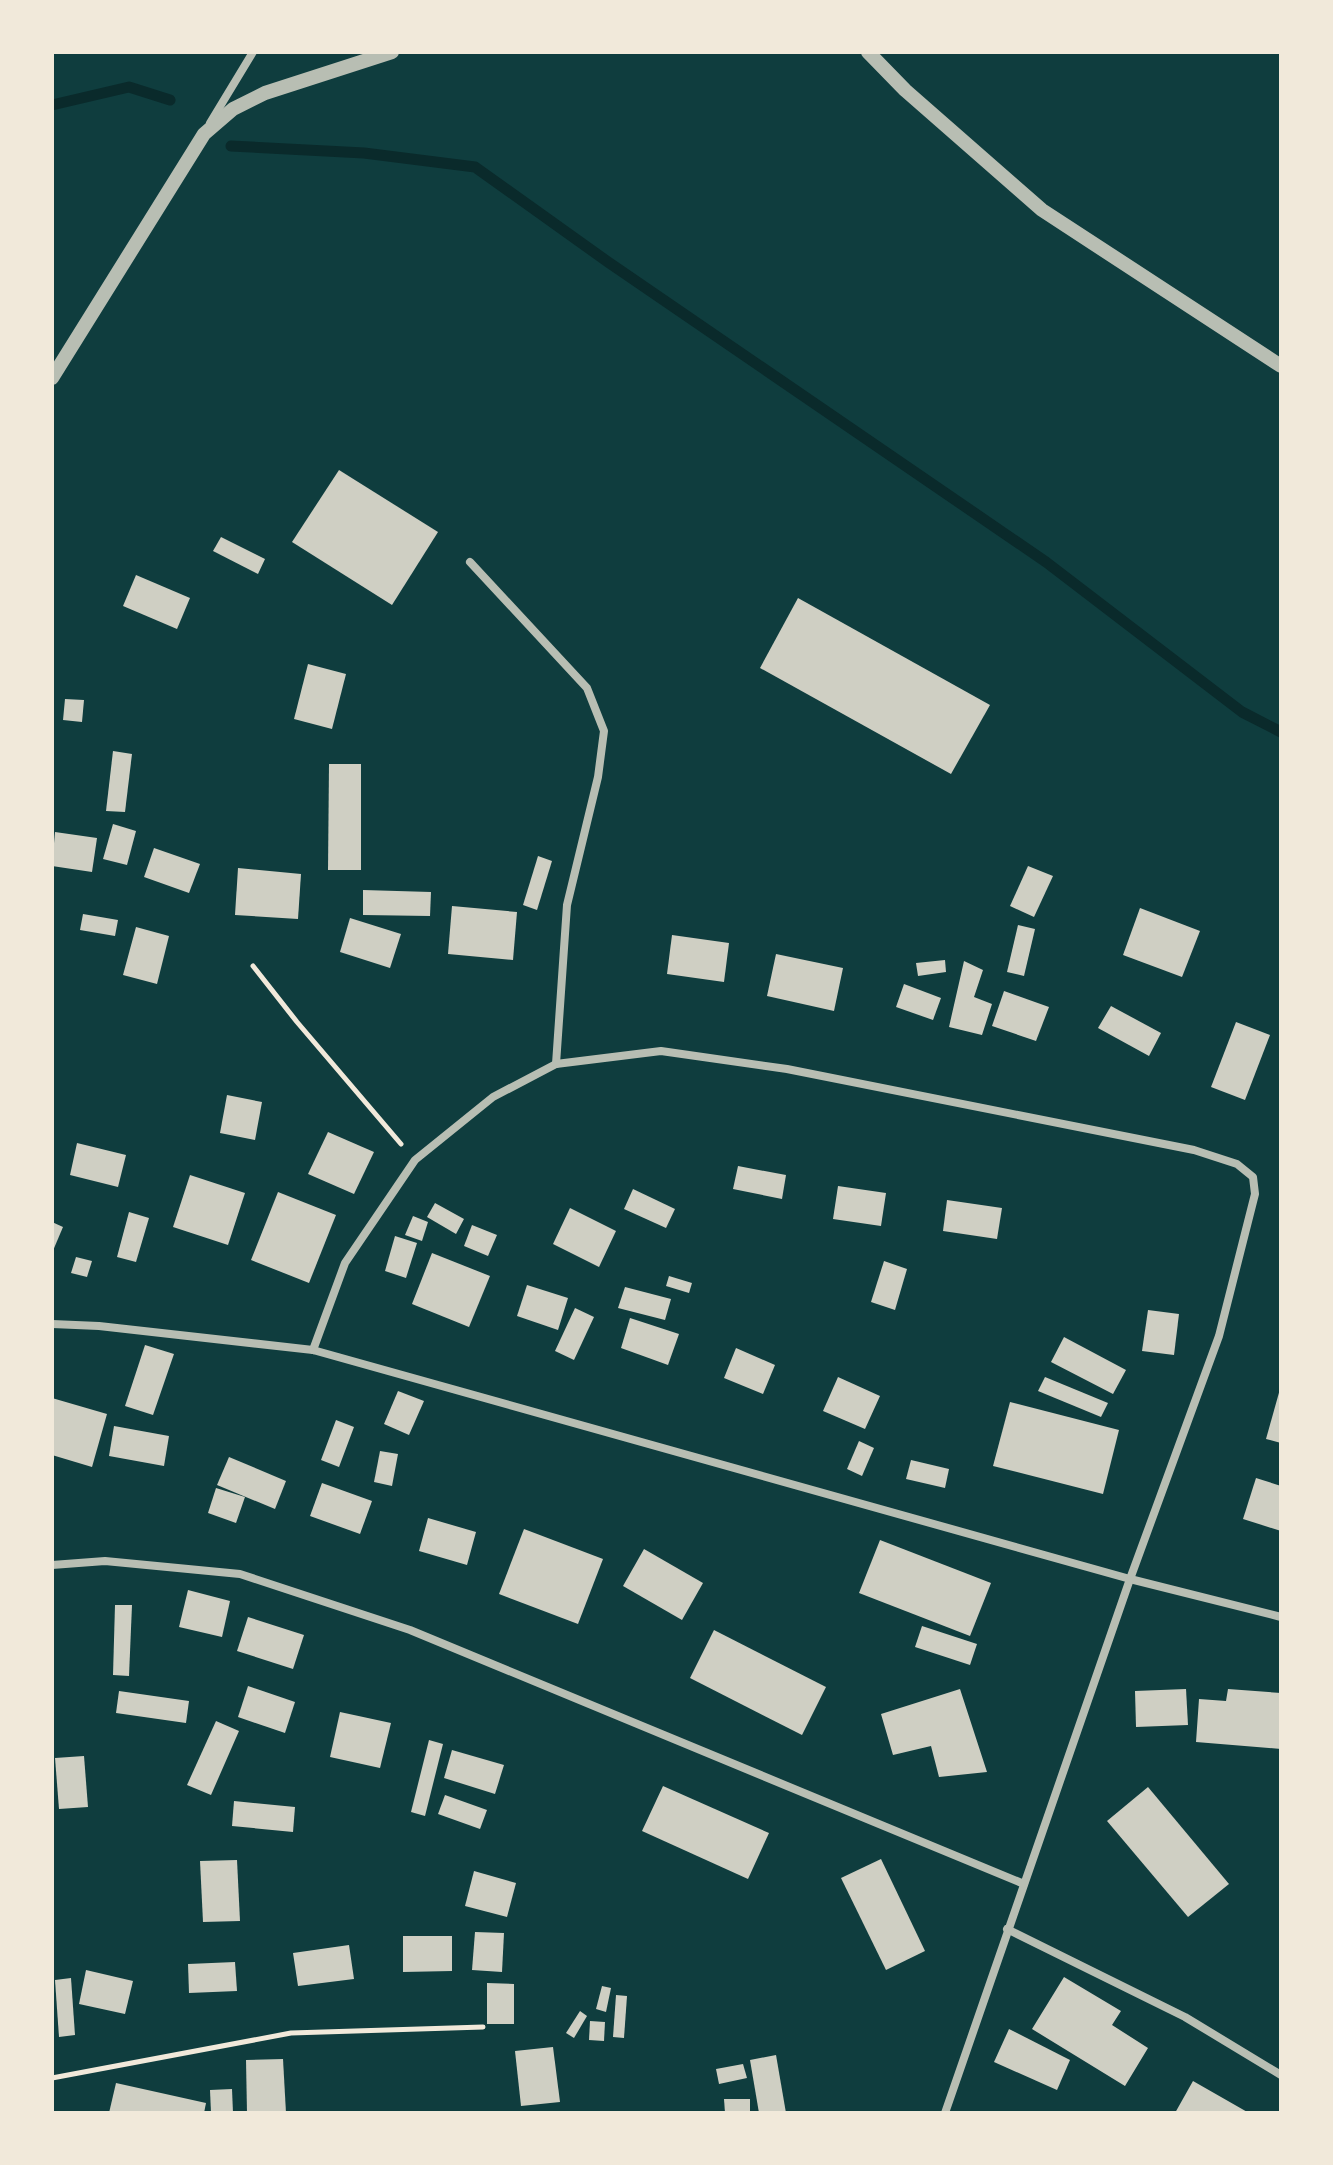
<svg xmlns="http://www.w3.org/2000/svg" width="1333" height="2165" font-family="'Space Grotesk',sans-serif">
<style>
.lines{fill:none;stroke-linecap:round;stroke-linejoin:round}
.stream{stroke:#0a2a2b;stroke-width:11}
.building{fill:#cfcfc3}
.path{stroke:#f1e9da;stroke-width:5}
.minor{stroke:#b8beb3;stroke-width:8}
.tertiary{stroke:#b8beb3;stroke-width:14}
</style>
<rect width="100%" height="100%" fill="#0f3d3e"/>
<g class="lines">
<g class="stream">
<path d="M52 105 129 87 170 100"/>
<path d="M231 146 364 153 475 167 608 262 1046 562 1242 712 1281 732"/>
</g>
</g>
<g class="building">
<path d="M339 470 438 532 392 605 292 542Z"/>
<path d="M221 537 265 559 258 574 213 551Z"/>
<path d="M136 575 190 598 177 629 123 606Z"/>
<path d="M798 598 990 705 951 774 760 668Z"/>
<path d="M308 664 346 674 332 729 294 719Z"/>
<path d="M65 699 84 700 82 722 63 720Z"/>
<path d="M113 751 132 754 125 812 106 811Z"/>
<path d="M329 764H361V870H328Z"/>
<path d="M113 824 136 831 127 865 103 859Z"/>
<path d="M55 832 97 838 92 872 52 866Z"/>
<path d="M154 848 200 864 189 893 144 877Z"/>
<path d="M538 856 552 861 537 910 523 905Z"/>
<path d="M1028 866 1053 876 1034 917 1010 906Z"/>
<path d="M238 868 301 874 298 919 235 915Z"/>
<path d="M363 890 431 892 430 916 363 915Z"/>
<path d="M452 906 517 912 513 960 448 954Z"/>
<path d="M1140 908 1200 931 1182 977 1123 955Z"/>
<path d="M83 914 118 920 115 936 80 930Z"/>
<path d="M350 918 401 934 390 968 340 952Z"/>
<path d="M1018 925 1035 929 1024 976 1007 972Z"/>
<path d="M136 927 169 936 157 984 123 975Z"/>
<path d="M672 935 729 943 724 982 667 974Z"/>
<path d="M776 954 843 968 834 1011 767 996Z"/>
<path d="M945 960 946 972 918 976 916 963Z"/>
<path d="M964 961 983 970 974 997 992 1004 982 1035 949 1027Z"/>
<path d="M904 984 941 998 933 1020 896 1007Z"/>
<path d="M1004 991 1049 1007 1036 1041 992 1026Z"/>
<path d="M1111 1006 1161 1033 1149 1056 1098 1028Z"/>
<path d="M1236 1022 1270 1035 1245 1100 1211 1087Z"/>
<path d="M227 1095 262 1102 255 1140 220 1133Z"/>
<path d="M328 1132 374 1152 354 1194 308 1174Z"/>
<path d="M77 1143 126 1155 118 1187 70 1175Z"/>
<path d="M738 1166 786 1175 782 1199 733 1189Z"/>
<path d="M190 1175 245 1193 228 1245 173 1227Z"/>
<path d="M838 1186 886 1193 881 1226 833 1219Z"/>
<path d="M633 1189 675 1209 666 1228 624 1209Z"/>
<path d="M278 1192 336 1215 309 1283 251 1260Z"/>
<path d="M947 1200 1002 1208 997 1239 943 1231Z"/>
<path d="M435 1203 464 1219 456 1234 427 1217Z"/>
<path d="M570 1208 616 1231 599 1267 553 1244Z"/>
<path d="M129 1212 149 1218 136 1262 117 1257Z"/>
<path d="M413 1216 428 1222 422 1241 405 1235Z"/>
<path d="M52 1222 63 1227 52 1253Z"/>
<path d="M472 1225 497 1235 488 1256 464 1246Z"/>
<path d="M395 1236 417 1243 406 1278 385 1271Z"/>
<path d="M432 1253 490 1276 469 1327 412 1304Z"/>
<path d="M76 1257 92 1261 87 1277 71 1273Z"/>
<path d="M884 1261 907 1269 895 1310 871 1302Z"/>
<path d="M669 1276 692 1283 689 1293 666 1286Z"/>
<path d="M527 1285 568 1298 558 1330 517 1316Z"/>
<path d="M625 1287 671 1299 665 1320 618 1308Z"/>
<path d="M575 1308 594 1317 574 1360 555 1351Z"/>
<path d="M1148 1310 1179 1314 1174 1355 1142 1351Z"/>
<path d="M630 1318 679 1334 668 1365 621 1348Z"/>
<path d="M1064 1337 1126 1370 1113 1394 1051 1362Z"/>
<path d="M145 1345 174 1354 153 1415 125 1406Z"/>
<path d="M736 1348 775 1365 763 1394 724 1378Z"/>
<path d="M838 1377 880 1396 865 1429 823 1411Z"/>
<path d="M1045 1377 1108 1403 1101 1417 1038 1391Z"/>
<path d="M1280 1389H1281V1443L1266 1439Z"/>
<path d="M398 1391 424 1401 409 1435 384 1424Z"/>
<path d="M52 1398 107 1414 92 1467 52 1455Z"/>
<path d="M1010 1402 1119 1430 1103 1494 993 1466Z"/>
<path d="M336 1420 354 1427 339 1467 321 1460Z"/>
<path d="M114 1426 169 1436 164 1466 109 1456Z"/>
<path d="M859 1441 874 1448 862 1476 847 1469Z"/>
<path d="M380 1451 398 1454 392 1486 374 1482Z"/>
<path d="M229 1457 286 1481 275 1509 217 1485Z"/>
<path d="M911 1460 949 1469 945 1488 906 1479Z"/>
<path d="M1256 1478 1281 1486V1531L1243 1519Z"/>
<path d="M322 1483 372 1501 360 1534 310 1516Z"/>
<path d="M216 1488 245 1497 236 1523 208 1513Z"/>
<path d="M428 1518 476 1532 467 1565 419 1551Z"/>
<path d="M524 1529 603 1559 578 1624 499 1594Z"/>
<path d="M880 1540 991 1583 970 1636 859 1593Z"/>
<path d="M644 1549 703 1583 682 1620 623 1586Z"/>
<path d="M188 1590 230 1601 222 1637 179 1627Z"/>
<path d="M115 1605H132L129 1676 113 1675Z"/>
<path d="M248 1617 304 1635 293 1669 237 1651Z"/>
<path d="M922 1626 977 1644 970 1665 915 1647Z"/>
<path d="M714 1630 826 1687 802 1735 690 1678Z"/>
<path d="M248 1686 295 1702 285 1733 238 1717Z"/>
<path d="M960 1689 987 1772 939 1777 931 1746 893 1755 881 1714Z"/>
<path d="M1186 1689 1188 1725 1136 1727 1135 1691Z"/>
<path d="M1228 1689 1281 1693V1749L1196 1742 1199 1699 1226 1701Z"/>
<path d="M119 1691 189 1701 186 1723 116 1713Z"/>
<path d="M340 1712 391 1723 380 1768 330 1757Z"/>
<path d="M216 1721 239 1731 211 1795 187 1785Z"/>
<path d="M429 1740 443 1744 425 1816 411 1812Z"/>
<path d="M452 1750 504 1765 495 1794 444 1778Z"/>
<path d="M84 1756 88 1807 59 1809 55 1758Z"/>
<path d="M663 1786 769 1833 748 1879 642 1831Z"/>
<path d="M1148 1787 1229 1884 1188 1917 1107 1821Z"/>
<path d="M445 1795 487 1810 480 1829 438 1814Z"/>
<path d="M234 1801 295 1807 293 1832 232 1826Z"/>
<path d="M881 1859 925 1951 886 1970 841 1878Z"/>
<path d="M237 1860 240 1921 203 1922 200 1861Z"/>
<path d="M474 1871 516 1883 507 1917 465 1906Z"/>
<path d="M475 1932 504 1933 502 1972 472 1970Z"/>
<path d="M403 1936H452V1971L403 1972Z"/>
<path d="M349 1945 354 1979 298 1986 293 1953Z"/>
<path d="M235 1962 237 1991 189 1993 188 1964Z"/>
<path d="M86 1970 133 1981 125 2014 79 2004Z"/>
<path d="M1064 1977 1121 2011 1112 2025 1148 2048 1125 2086 1032 2029Z"/>
<path d="M71 1978 75 2035 59 2037 55 1980Z"/>
<path d="M487 1983 514 1984V2024H487Z"/>
<path d="M602 1986 611 1988 606 2012 596 2009Z"/>
<path d="M616 1995 627 1996 624 2038 613 2037Z"/>
<path d="M580 2011 587 2016 574 2038 566 2033Z"/>
<path d="M590 2021 605 2022 604 2041 589 2040Z"/>
<path d="M1009 2029 1070 2060 1057 2090 994 2062Z"/>
<path d="M553 2047 560 2102 521 2106 515 2051Z"/>
<path d="M776 2055 786 2113H759L750 2060Z"/>
<path d="M283 2059 286 2113H247L246 2060Z"/>
<path d="M743 2064 747 2078 719 2084 716 2069Z"/>
<path d="M1193 2081 1249 2113H1175Z"/>
<path d="M116 2083 206 2103 204 2113H109Z"/>
<path d="M232 2089 233 2113H211L210 2090Z"/>
<path d="M724 2099H750V2112L725 2113Z"/>
</g>
<g class="lines">
<g class="path">
<path d="M253 966 297 1022 401 1144"/>
<path d="M52 2078 291 2033 483 2027"/>
</g>
<g class="minor">
<path d="M210 123 253 52"/>
<path d="M470 562 587 688 604 731 598 777 567 905 556 1064"/>
<path d="M52 1324 99 1326 313 1350 1130 1579 1281 1617"/>
<path d="M313 1350 345 1263 415 1160 493 1097 556 1064 661 1051 787 1069 1194 1150 1237 1164 1253 1177 1255 1194 1219 1336 1130 1579 945 2113"/>
<path d="M52 1565 105 1561 240 1574 410 1630 1024 1884"/>
<path d="M1007 1929 1185 2017 1281 2075"/>
</g>
<g class="tertiary">
<path d="M868 52 905 90 1042 210 1281 366"/>
<path d="M52 378 204 134 233 109 265 93 392 52"/>
</g>
</g>
<rect width="1333" height="2165" fill="none" stroke="#f1e9da" stroke-width="108"/>
</svg>
